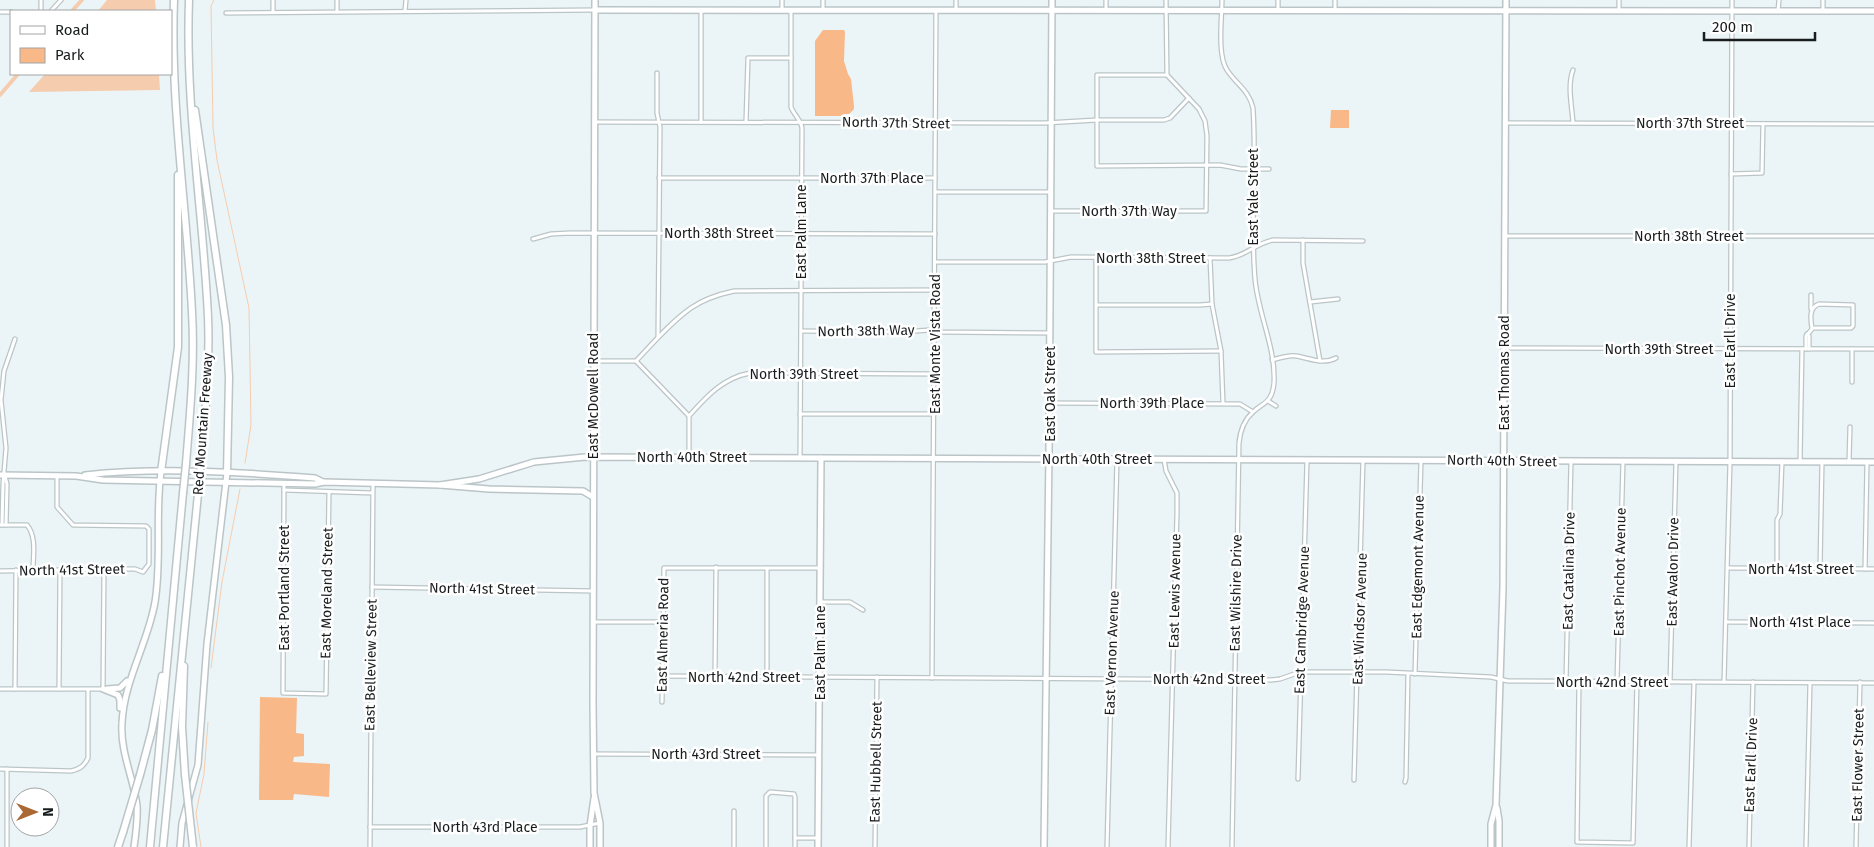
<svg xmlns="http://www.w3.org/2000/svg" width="1874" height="847" font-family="'Fira Sans',sans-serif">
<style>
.green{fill:#f9b888}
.water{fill:#f6ccae}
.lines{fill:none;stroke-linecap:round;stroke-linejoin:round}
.stream{stroke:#f6ccae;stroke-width:1}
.canal{stroke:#f6ccae;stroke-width:4}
.street-casing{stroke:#bbc5c7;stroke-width:5.5}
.secondary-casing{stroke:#bbc5c7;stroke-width:8}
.primary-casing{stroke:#bbc5c7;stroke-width:8}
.highway-casing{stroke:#bbc5c7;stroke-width:9}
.street{stroke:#fff;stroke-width:3}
.secondary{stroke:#fff;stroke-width:5}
.primary{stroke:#fff;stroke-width:5}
.highway{stroke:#fff;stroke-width:6}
.highway-bridge-casing{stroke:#bbc5c7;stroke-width:9;stroke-linecap:butt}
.highway-bridge{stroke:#fff;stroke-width:6}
.labels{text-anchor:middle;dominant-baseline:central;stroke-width:5;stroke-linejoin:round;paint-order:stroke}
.street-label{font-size:14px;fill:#181c1d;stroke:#fff}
</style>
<rect width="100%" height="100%" fill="#ebf5f7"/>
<g class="green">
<path d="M823 30H844L845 32 844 61 848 74 851 79 854 106V109L849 114H844V116H815V41Z"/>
<path d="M1331 110H1349V128H1330Z"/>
<path d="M260 697 297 698 296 733 304 734V756L294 757 293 762 330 764 329 797 294 794 293 800H259Z"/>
</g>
<g class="water">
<path d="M107 0H155L156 11H98Z"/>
<path d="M45 74H159L160 90 29 92Z"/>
</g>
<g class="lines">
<g class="stream">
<path d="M214 0 211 6 213 128 217 160 249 308 251 425 245 463"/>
<path d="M211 668 222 582 240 489"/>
<path d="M201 847 196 813 204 774 208 722"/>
</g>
<g class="canal">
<path d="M72 11 82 0"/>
<path d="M0 95 18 74"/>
</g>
<g class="street-casing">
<g id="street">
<path d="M337 0V12"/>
<path d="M823 0V10"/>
<path d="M956 0V10"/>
<path d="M1222 0C1222 18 1217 55 1227 70 1236 84 1249 90 1253 108 1257 165 1250 222 1255 279 1258 314 1276 348 1274 383 1272 403 1264 402 1253 412 1244 420 1240 432 1239 443L1232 847"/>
<path d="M782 10V0"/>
<path d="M791 10V107C794 115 801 120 802 128L800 458"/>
<path d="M1106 10V0"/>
<path d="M41 11V0"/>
<path d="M51 11 61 0"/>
<path d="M405 11 406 0"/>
<path d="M1278 11V0"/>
<path d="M1335 11V0"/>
<path d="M1619 11V0"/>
<path d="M1778 11 1779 0"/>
<path d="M1823 11V0"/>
<path d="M0 12H11"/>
<path d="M273 12V0"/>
<path d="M226 13 595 10"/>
<path d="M657 73V113L660 127 658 337"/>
<path d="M1167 75H1097V166L1220 165 1241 169H1269"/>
<path d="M595 122 1045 123 1097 120H1164L1170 118 1189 98"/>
<path d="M701 122V10"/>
<path d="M746 122 748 58H791"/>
<path d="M1505 123 1874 124"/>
<path d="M1573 123C1572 106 1567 86 1573 70"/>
<path d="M1731 174 1762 173 1763 124"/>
<path d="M659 178H935"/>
<path d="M935 192H1051"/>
<path d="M1051 211H1206L1207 136 1205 121 1199 109 1167 75 1166 0"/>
<path d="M1505 236H1874"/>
<path d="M533 239 551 234 570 233 935 234"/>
<path d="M1303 240V263L1320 361"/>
<path d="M1096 257V352L1221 351"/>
<path d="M1210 258 1212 304 1221 351 1223 403"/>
<path d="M935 262H1045L1071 257 1229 258C1246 256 1256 243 1273 240L1363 241"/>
<path d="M1811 295V309"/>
<path d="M1310 302 1338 299"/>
<path d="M1097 305H1200L1212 304"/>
<path d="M801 331 902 332 930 330 940 332 1050 333"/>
<path d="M1807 334 1809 336V349"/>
<path d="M1504 348 1874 349"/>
<path d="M1806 349V336L1813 328H1851L1853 326V305L1819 304C1808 308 1811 320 1812 329"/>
<path d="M1852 349V382"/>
<path d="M1272 360C1279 358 1289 355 1296 356 1309 358 1323 365 1336 358"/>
<path d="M594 361H636C653 343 671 322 691 308 704 299 720 294 734 291L935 290"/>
<path d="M636 361 689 416V457"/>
<path d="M1268 401 1276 406"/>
<path d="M1050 403 1234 404H1240L1253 412"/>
<path d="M800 414H934"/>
<path d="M689 416C707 396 723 378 750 373L934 374"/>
<path d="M1164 459 1166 471 1177 493V513L1168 847"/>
<path d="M1800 462 1802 349"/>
<path d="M1849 462 1850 427"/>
<path d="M5 476 7 484 6 525"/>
<path d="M284 484 283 693 326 694 329 492"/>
<path d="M284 490 372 493"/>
<path d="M0 525H27C37 537 33 556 33 570"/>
<path d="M2 525 3 484 6 448 1 400 4 371 15 339"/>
<path d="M1728 568 1874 569"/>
<path d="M1777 568V520L1780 514 1782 462"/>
<path d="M1820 569 1822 462"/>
<path d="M1865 569 1867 462"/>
<path d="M0 571 126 569H135L143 572 149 564V529L146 526 73 525 57 507V476"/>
<path d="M372 587 593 591"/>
<path d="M820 602H850L863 610"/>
<path d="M593 622H662"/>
<path d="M1726 622 1874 623"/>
<path d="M1415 674 1421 460"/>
<path d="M662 676 1271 680 1280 679 1300 672H1386L1491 677 1508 681 1874 683"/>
<path d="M715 676 716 567"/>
<path d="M767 677V568"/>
<path d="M932 678 936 10"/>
<path d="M1566 681 1571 461"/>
<path d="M1579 681 1577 842 1633 843 1637 682"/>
<path d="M1617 682 1623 461"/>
<path d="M1670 682 1676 462"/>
<path d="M1724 682 1730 462 1732 0"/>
<path d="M0 689H103L104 569"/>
<path d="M15 689 16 570"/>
<path d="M59 689 60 570"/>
<path d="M662 702 664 568H820"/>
<path d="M594 754 819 755"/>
<path d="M0 769 71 771C80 769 84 766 88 758V689"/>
<path d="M1298 779 1307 460"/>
<path d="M1354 780 1363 460"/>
<path d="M1405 782 1406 778 1408 674"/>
<path d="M370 827H580L600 823"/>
<path d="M795 838H819"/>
<path d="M7 847V769"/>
<path d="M370 847 373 484"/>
<path d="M734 847V811"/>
<path d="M766 847V796L770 792 794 794 795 797V847"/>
<path d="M875 847 877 677"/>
<path d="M1107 847 1117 459"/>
<path d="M1689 847 1694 682"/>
<path d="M1749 847 1753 682"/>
<path d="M1806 847 1810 683"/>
<path d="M1856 847 1860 682"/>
</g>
</g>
<g class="secondary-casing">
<g id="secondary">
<path d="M595 10 1874 11"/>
<path d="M0 475 76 476 103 480 315 484 324 482 440 485 479 479 534 462 585 457 1874 462"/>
<path d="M85 475C160 467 241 472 315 478L323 482"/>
<path d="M1497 808 1499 821V847"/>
<path d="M818 847 821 458"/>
<path d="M1044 847 1049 452 1052 0"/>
<path d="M1491 847V824L1496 805 1503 588 1506 0"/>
</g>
</g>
<g class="primary-casing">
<g id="primary">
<path d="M595 0 593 703 594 793 600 823V847"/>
<path d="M440 485 489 489 583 491 593 497"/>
<path d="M103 689 118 695 120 700V708"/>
<path d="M107 689 120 688 127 681"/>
<path d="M134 847C136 833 138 819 137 805 133 777 120 751 122 723 124 680 148 643 155 602 162 559 155 515 161 472"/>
<path d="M180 847 182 823 198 765 207 644 227 473"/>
<path d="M590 847V826L594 798"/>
</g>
</g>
<g class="highway-casing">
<g id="highway">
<path d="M174 0C170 104 187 208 192 312 195 363 190 413 186 464"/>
<path d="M189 0C185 106 203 211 208 317 210 366 205 415 201 464"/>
<path d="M195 110 226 325 229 377 227 473"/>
<path d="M161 472 178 347V175"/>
<path d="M184 666 182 727 185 775"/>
<path d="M140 775 152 730 162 676"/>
<path d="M118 847 123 832"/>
<path d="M150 847 183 493"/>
<path d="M163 847 198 494"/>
</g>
</g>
<use href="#street" class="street"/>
<use href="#secondary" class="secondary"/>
<use href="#primary" class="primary"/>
<use href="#highway" class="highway"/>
<g class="highway-bridge-casing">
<g id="highway-bridge">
<path d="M183 493 186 464"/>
<path d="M198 494 201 464"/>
<path d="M185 775 193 847"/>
<path d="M123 832 140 775"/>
</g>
</g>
<use href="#highway-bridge" class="highway-bridge"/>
</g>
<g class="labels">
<g class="street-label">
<text transform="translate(896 123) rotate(1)">North 37th Street</text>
<text x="1690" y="123">North 37th Street</text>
<text x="872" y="178">North 37th Place</text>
<text transform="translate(1253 197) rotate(-90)">East Yale Street</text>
<text x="1129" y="211">North 37th Way</text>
<text transform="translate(801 232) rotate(-90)">East Palm Lane</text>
<text x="719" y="233">North 38th Street</text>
<text x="1689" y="236">North 38th Street</text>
<text x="1151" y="258">North 38th Street</text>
<text transform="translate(866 331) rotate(-1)">North 38th Way</text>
<text transform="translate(1730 341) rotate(-90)">East Earll Drive</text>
<text transform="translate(935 344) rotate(-90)">East Monte Vista Road</text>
<text x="1659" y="349">North 39th Street</text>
<text transform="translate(1504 373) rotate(-90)">East Thomas Road</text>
<text x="804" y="374">North 39th Street</text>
<text transform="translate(1050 394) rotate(-90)">East Oak Street</text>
<text transform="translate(593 396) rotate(-90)">East McDowell Road</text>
<text x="1152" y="403">North 39th Place</text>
<text transform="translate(203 424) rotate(-86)">Red Mountain Freeway</text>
<text x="692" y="457">North 40th Street</text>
<text x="1097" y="459">North 40th Street</text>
<text transform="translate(1502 461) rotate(1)">North 40th Street</text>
<text transform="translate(1418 567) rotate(-89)">East Edgemont Avenue</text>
<text x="1801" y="569">North 41st Street</text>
<text transform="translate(72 570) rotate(-1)">North 41st Street</text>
<text transform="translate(1569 571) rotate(-89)">East Catalina Drive</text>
<text transform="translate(1620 572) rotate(-89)">East Pinchot Avenue</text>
<text transform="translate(1673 572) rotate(-89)">East Avalon Drive</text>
<text transform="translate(284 588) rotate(-90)">East Portland Street</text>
<text transform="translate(482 589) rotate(1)">North 41st Street</text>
<text transform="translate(1175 591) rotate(-89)">East Lewis Avenue</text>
<text transform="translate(327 593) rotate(-89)">East Moreland Street</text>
<text transform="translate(1236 593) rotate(-89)">East Wilshire Drive</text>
<text transform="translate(1360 619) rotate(-88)">East Windsor Avenue</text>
<text transform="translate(1302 620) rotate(-88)">East Cambridge Avenue</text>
<text x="1800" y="622">North 41st Place</text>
<text transform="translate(663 635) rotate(-89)">East Almeria Road</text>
<text transform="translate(820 653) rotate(-90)">East Palm Lane</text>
<text transform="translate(1112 653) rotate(-88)">East Vernon Avenue</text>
<text transform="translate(371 665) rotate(-89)">East Belleview Street</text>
<text x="744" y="677">North 42nd Street</text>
<text x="1209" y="679">North 42nd Street</text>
<text x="1612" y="682">North 42nd Street</text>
<text x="706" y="754">North 43rd Street</text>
<text transform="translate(876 762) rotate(-89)">East Hubbell Street</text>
<text transform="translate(1751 765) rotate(-88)">East Earll Drive</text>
<text transform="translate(1858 765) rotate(-89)">East Flower Street</text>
<text x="485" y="827">North 43rd Place</text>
</g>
</g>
<rect x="10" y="10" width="162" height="65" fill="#ffffff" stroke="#a3a4a5"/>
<rect x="20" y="26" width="25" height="8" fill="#ffffff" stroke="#a3a4a5"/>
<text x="55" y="35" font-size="15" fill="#181c1d">Road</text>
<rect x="20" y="48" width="25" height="15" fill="#f9b888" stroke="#a3a4a5"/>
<text x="55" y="60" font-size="15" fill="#181c1d">Park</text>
<g transform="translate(35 812) rotate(90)"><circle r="24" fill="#ffffff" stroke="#a3a4a5"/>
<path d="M0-4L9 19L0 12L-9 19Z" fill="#aa6934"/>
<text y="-8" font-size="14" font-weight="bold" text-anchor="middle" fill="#181c1d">N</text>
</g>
<path d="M1704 32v8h111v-8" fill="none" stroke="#181c1d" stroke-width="2.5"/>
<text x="1712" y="32" font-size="15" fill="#181c1d" stroke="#ffffff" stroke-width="4" paint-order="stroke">200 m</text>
</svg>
